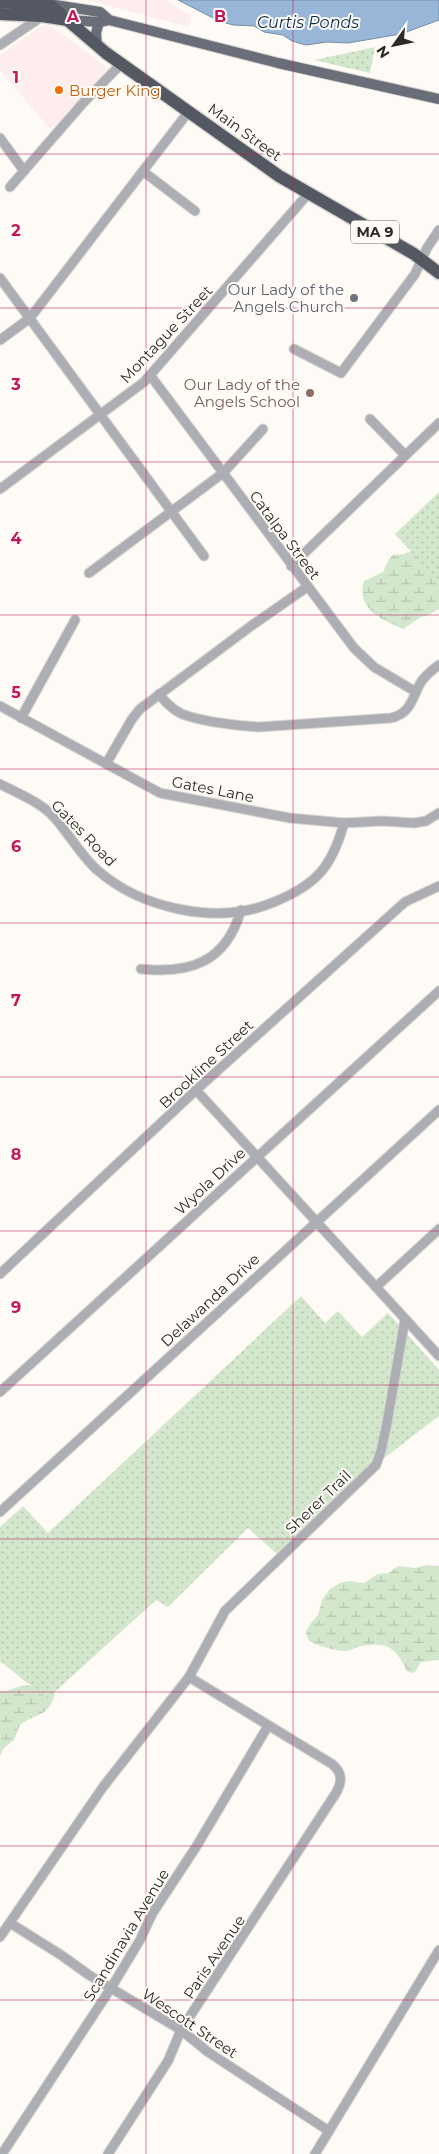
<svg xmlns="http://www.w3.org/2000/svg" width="439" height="2154" font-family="Montserrat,sans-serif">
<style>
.commercial{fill:#feeded}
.wetland{fill:url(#wetland-marsh)}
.park{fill:url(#park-dots)}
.water{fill:#98b7d8;stroke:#788da3}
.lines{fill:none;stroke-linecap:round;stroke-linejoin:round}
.minor-casing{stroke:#d8d6d1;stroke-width:11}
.major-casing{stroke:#d8d6d1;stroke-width:12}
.highway-casing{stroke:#d8d6d1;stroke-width:15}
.minor{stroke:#acaeb4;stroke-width:9}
.major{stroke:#6a6e78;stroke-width:10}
.highway{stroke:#535863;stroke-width:12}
.grid{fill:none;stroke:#c2185b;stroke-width:1;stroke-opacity:0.55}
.food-dot{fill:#e8710a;stroke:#fefbf6;stroke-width:2}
.worship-dot{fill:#6b7280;stroke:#fefbf6;stroke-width:2}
.education-dot{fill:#8d6e63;stroke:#fefbf6;stroke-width:2}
.labels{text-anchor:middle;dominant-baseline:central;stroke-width:4;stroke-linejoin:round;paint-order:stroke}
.shield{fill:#fefbf6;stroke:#6c6964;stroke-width:1}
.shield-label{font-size:14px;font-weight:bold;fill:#2d2b26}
.food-label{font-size:15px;fill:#c56008;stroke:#fefbf6;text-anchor:start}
.street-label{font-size:15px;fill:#2d2b26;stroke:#fefbf6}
.worship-label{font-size:15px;fill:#5b616d;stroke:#fefbf6;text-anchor:end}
.education-label{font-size:15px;fill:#785e54;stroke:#fefbf6;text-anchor:end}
.water-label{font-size:16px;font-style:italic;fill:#062a4a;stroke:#fefbf6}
.grid-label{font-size:16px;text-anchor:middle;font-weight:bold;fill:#c2185b;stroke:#fefbf6;stroke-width:4;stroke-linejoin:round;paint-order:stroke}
</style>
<defs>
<pattern id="wetland-marsh" width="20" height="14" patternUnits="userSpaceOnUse" patternTransform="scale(1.25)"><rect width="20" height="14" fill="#d3e7cc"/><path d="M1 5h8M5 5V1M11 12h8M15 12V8" fill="none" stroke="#b5c6af"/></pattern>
<pattern id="park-dots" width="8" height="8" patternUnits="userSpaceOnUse" patternTransform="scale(1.25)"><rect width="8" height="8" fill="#d3e7cc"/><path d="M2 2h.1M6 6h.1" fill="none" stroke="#b5c6af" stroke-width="1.8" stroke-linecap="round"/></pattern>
</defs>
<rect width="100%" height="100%" fill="#fefbf6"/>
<g class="commercial">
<path d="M87 0H167L191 16 189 27Z"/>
<path d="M41 26H51L108 68 51 130 0 70V55Z"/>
</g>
<g class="wetland">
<path d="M418 548 439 565V609L428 615 421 617 403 629C383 620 355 609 364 581L383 572 389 559 393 555 404 554Z"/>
<path d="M427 1565 439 1566V1660L421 1662 415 1672 411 1673 407 1671C395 1647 389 1642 361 1646 356 1647 351 1651 346 1651 336 1651 318 1646 309 1641L306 1632 310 1624 318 1615 322 1600 330 1589 340 1583 348 1581 364 1583 378 1574 389 1573 398 1566 416 1568Z"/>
<path d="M26 1685 55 1694C48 1718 37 1712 20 1725L14 1740 4 1748 0 1756V1691C9 1692 17 1686 26 1685Z"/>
</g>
<g class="park">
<path d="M375 47 370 73 314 60Z"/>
<path d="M439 492V582L395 534Z"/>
<path d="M301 1296 325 1323 338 1311 362 1337 388 1313 439 1370V1416L345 1488 277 1554 248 1528 168 1607 156 1600 47 1699 0 1661V1527L23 1506 48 1533Z"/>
</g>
<path class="water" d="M178 0H439V20L401 34 348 43 327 42 306 45 292 41 283 35 264 32 254 26 233 25 219 21Z"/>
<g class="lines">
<g class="minor-casing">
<g id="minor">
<path d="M0 45 41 17"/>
<path d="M0 138 24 171"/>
<path d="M144 172 195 211"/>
<path d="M10 187 83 103 122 63"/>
<path d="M0 278 204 556"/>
<path d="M0 340 30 318 189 111"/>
<path d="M294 349 341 373 415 274 427 248 439 230"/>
<path d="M150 375 354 648 374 667 416 692"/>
<path d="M370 419 405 455"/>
<path d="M0 489 144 382 308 194"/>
<path d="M291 566 439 423"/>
<path d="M89 573 223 473 263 429"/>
<path d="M159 694C165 702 171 708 180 713 197 721 239 726 259 727L391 718C412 713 412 697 421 682 426 675 432 670 439 665"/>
<path d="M0 706 160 793 290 818 344 823 382 821 414 823 426 821 439 813"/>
<path d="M21 718 75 620"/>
<path d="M106 764 132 719 140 709 251 626 307 587"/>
<path d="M0 784C17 793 38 801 52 815 68 832 79 853 96 869 141 909 218 926 274 902 316 885 332 867 344 823"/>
<path d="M141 969C191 974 226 962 241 910"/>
<path d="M196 1090 439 1356"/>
<path d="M0 1274 196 1090 405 902 439 886"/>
<path d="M376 1287 439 1229"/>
<path d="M0 1392 439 991"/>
<path d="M0 1512 439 1110"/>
<path d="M10 1923 61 1955 89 1975 181 2030 208 2052 329 2131"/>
<path d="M0 1937 103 1787 189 1677 225 1611 376 1465 381 1451 387 1423 405 1319"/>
<path d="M2 2154 111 1988 140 1940 152 1914 196 1847 268 1726"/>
<path d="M108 2154 168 2061 181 2030 336 1793C342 1782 343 1773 332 1764L189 1677"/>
<path d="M315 2154 439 1950"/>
</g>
</g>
<g class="major-casing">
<g id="major">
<path d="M49 4 100 12 109 20"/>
<path d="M68 20 99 22 109 20 278 63 439 99"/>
<path d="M97 46 96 33 99 22"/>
</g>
</g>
<g class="highway-casing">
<g id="highway">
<path d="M0 2 51 6 106 53 279 176 414 254 439 273"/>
<path d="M0 14 42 16 68 20"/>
</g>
</g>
<use href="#minor" class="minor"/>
<use href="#major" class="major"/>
<use href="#highway" class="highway"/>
</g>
<path class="grid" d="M146 0V2154M293 0V2154M0 154H439M0 308H439M0 462H439M0 615H439M0 769H439M0 923H439M0 1077H439M0 1231H439M0 1385H439M0 1539H439M0 1692H439M0 1846H439M0 2000H439"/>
<circle class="food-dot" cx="59" cy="90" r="5"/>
<circle class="worship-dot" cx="354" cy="298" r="5"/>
<circle class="education-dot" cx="310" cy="393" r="5"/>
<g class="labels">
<rect class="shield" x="351" y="220.5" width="48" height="23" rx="4"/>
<g class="shield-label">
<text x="375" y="232">MA 9</text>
</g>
<g class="food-label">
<text x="69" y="90">Burger King</text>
</g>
<g class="street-label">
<text transform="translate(245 132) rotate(36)">Main Street</text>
<text transform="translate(166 334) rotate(-47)">Montague Street</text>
<text transform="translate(285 535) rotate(53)">Catalpa Street</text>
<text transform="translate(213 789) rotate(11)">Gates Lane</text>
<text transform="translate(84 833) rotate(46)">Gates Road</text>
<text transform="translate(206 1064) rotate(-43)">Brookline Street</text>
<text transform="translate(210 1181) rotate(-43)">Wyola Drive</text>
<text transform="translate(210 1300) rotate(-43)">Delawanda Drive</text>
<text transform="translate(318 1502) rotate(-44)">Sherer Trail</text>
<text transform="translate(126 1935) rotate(-59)">Scandinavia Avenue</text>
<text transform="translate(214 1957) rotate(-56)">Paris Avenue</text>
<text transform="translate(190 2023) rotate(34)">Wescott Street</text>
</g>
<g class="worship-label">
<text x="344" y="289">Our Lady of the<tspan x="344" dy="17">Angels Church</tspan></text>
</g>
<g class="education-label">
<text x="300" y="384">Our Lady of the<tspan x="300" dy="17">Angels School</tspan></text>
</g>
<g class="water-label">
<text x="308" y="22">Curtis Ponds</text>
</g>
</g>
<g class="grid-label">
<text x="73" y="22">A</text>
<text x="220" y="22">B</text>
<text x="16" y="83">1</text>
<text x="16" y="236">2</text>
<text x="16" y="390">3</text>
<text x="16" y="544">4</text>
<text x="16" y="698">5</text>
<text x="16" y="852">6</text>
<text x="16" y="1006">7</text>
<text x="16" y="1160">8</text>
<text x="16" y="1313">9</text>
</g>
<g transform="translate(394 45) rotate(237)" stroke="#fefbf6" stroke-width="4" paint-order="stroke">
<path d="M0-4L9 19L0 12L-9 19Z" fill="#2d2b26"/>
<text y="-8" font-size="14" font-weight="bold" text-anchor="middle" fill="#2d2b26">N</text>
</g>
</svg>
